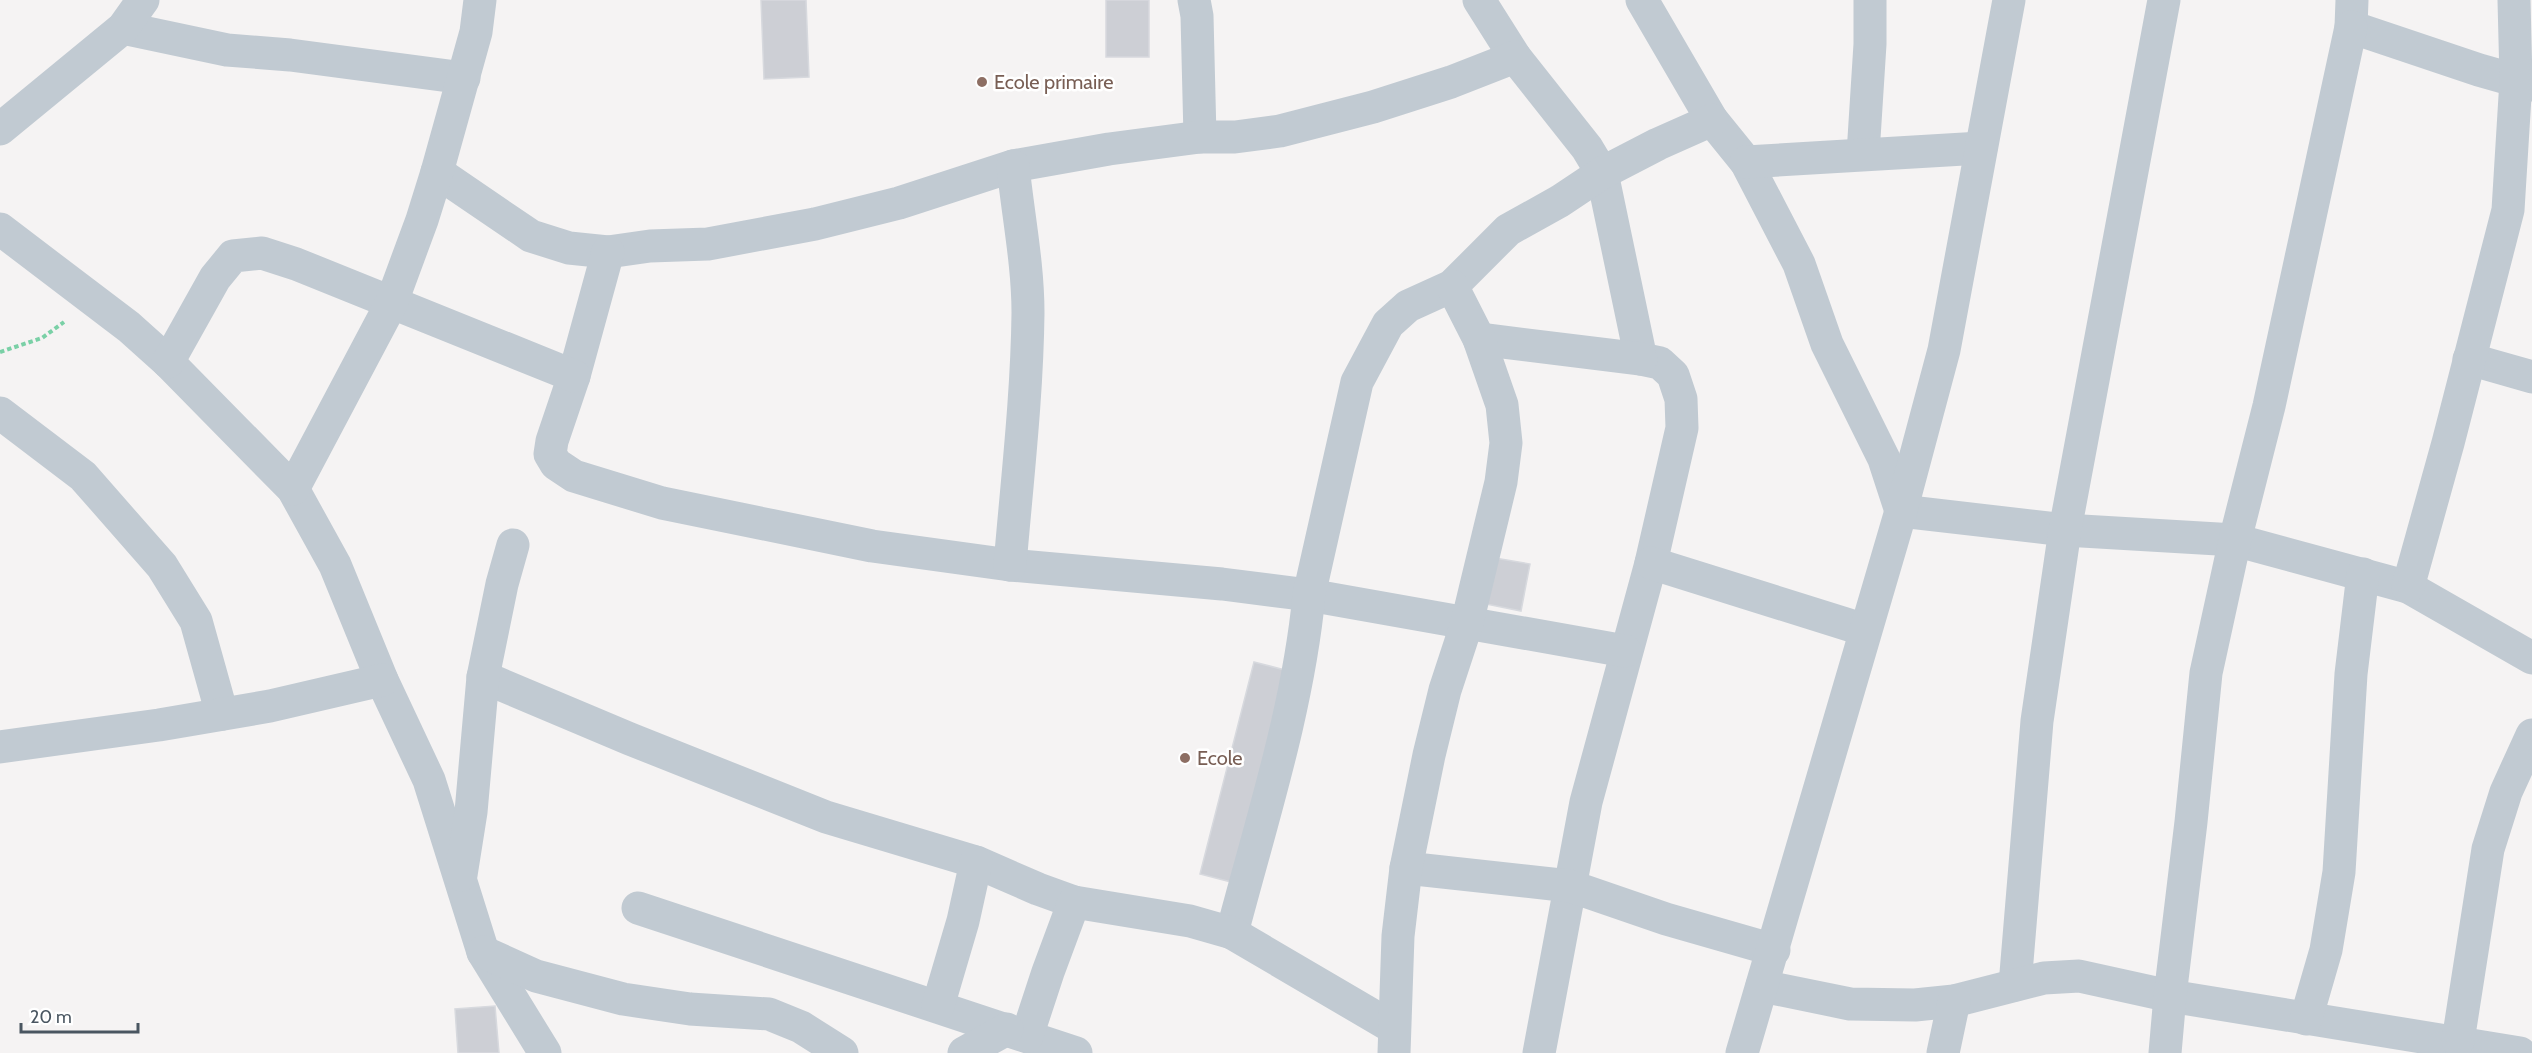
<svg xmlns="http://www.w3.org/2000/svg" width="2532" height="1053" font-family="Cabin,sans-serif">
<style>
.building{fill:#cdcfd5;stroke:#d7d9de;stroke-width:1.5}
.lines{fill:none;stroke-linecap:round;stroke-linejoin:round}
.path{stroke:#7ad0a6;stroke-width:4;stroke-dasharray:4.5 3;stroke-linecap:butt}
.minor{stroke:#c1cad2;stroke-width:33}
.education-dot{fill:#8d6e63;stroke:#fff;stroke-width:2}
.labels{text-anchor:middle;dominant-baseline:central;stroke-width:5;stroke-linejoin:round;paint-order:stroke}
.education-label{font-size:20px;fill:#785e54;stroke:#fff;text-anchor:start}
</style>
<rect width="100%" height="100%" fill="#f5f3f3"/>
<g class="building">
<path d="M761 0H806L809 77 764 79Z"/>
<rect x="1106" y="0" width="43" height="57"/>
<path d="M1489 557 1530 564 1521 611 1481 603Z"/>
<path d="M1254 662 1289 671 1235 883 1200 874Z"/>
<path d="M495 1006 499 1053H458L455 1009Z"/>
</g>
<g class="lines">
<path class="path" d="M0 352 42 338 64 322"/>
<g class="minor">
<path d="M1194 0 1197 16 1200 137"/>
<path d="M1479 0 1515 57"/>
<path d="M1642 0 1712 120 1746 162 1799 264 1827 344 1884 459 1901 511 2065 530 2235 540 2408 587 2532 658"/>
<path d="M2352 0 2351 27 2479 70 2532 85"/>
<path d="M123 28 227 50 290 55 464 78"/>
<path d="M0 129 123 28 143 0"/>
<path d="M1863 154 1870 44V0"/>
<path d="M1746 162 1981 148"/>
<path d="M437 172 531 236 569 248 608 252 650 246 708 244 815 224 899 203 1013 166 1109 149 1200 137H1235L1280 131 1373 107 1451 82 1515 57 1587 148 1602 173 1641 359 1660 363 1673 375 1681 399 1682 428 1651 563 1586 802 1539 1053"/>
<path d="M0 229 129 327 168 362 293 489 335 565 382 680 429 780 483 952 545 1053"/>
<path d="M608 252 574 376 552 441 550 454 556 464 574 476 662 503 872 546 1010 565 1222 584 1309 595 1625 651"/>
<path d="M1479 339 1641 359"/>
<path d="M2469 359 2532 377"/>
<path d="M168 362 215 278 233 256 262 253 296 264 574 376"/>
<path d="M0 413 83 476 162 566 196 621 222 714"/>
<path d="M293 489 391 304 422 220 437 172 476 32 480 0"/>
<path d="M1651 563 1865 630"/>
<path d="M1010 565C1017 481 1027 397 1028 313 1028 264 1018 215 1013 166"/>
<path d="M2408 587 2448 443 2508 210 2516 80 2514 0"/>
<path d="M483 677 630 739 826 817 976 862 1038 889 1074 902"/>
<path d="M0 747 159 725 270 706 382 680"/>
<path d="M1406 868 1570 886 1666 919 1774 950"/>
<path d="M461 875 471 812 483 677 502 584 513 545"/>
<path d="M638 908 1076 1053"/>
<path d="M1232 933C1261 822 1298 710 1309 595L1357 382 1388 324 1408 306 1452 286 1508 230 1560 201 1602 173 1658 144 1712 120"/>
<path d="M483 952 536 976 623 999 690 1009 769 1014 801 1027 842 1053"/>
<path d="M2015 985 2037 721 2065 530 2164 0"/>
<path d="M1762 986 1850 1004 1915 1005 1954 1001 2044 978 2079 976 2170 996 2520 1053"/>
<path d="M938 1006 963 921 976 862"/>
<path d="M2306 1019 2326 950 2339 872 2351 674 2363 574"/>
<path d="M1027 1036 1048 972 1074 902 1190 921 1232 933 1394 1028"/>
<path d="M2458 1041 2488 849 2506 792 2532 735"/>
<path d="M964 1053 1007 1029"/>
<path d="M1394 1053 1398 936 1406 868 1429 755 1445 690 1467 623 1501 482 1506 443 1502 405 1479 339 1452 286"/>
<path d="M1742 1053 1901 511 1944 350 2009 0"/>
<path d="M1943 1053 1954 1001"/>
<path d="M2165 1053 2170 996 2191 822 2206 673 2235 540 2269 406 2351 27"/>
</g>
</g>
<g class="education-dot">
<circle cx="982" cy="82" r="6"/>
<circle cx="1185" cy="758" r="6"/>
</g>
<g class="labels">
<g class="education-label">
<text x="994" y="82">Ecole primaire</text>
<text x="1197" y="758">Ecole</text>
</g>
</g>
<path d="M21 1023v9h117v-9" fill="none" stroke="#4a5661" stroke-width="3"/>
<text x="30" y="1023" font-size="18" fill="#4a5661" stroke="#ffffff" stroke-width="4.5" paint-order="stroke">20 m</text>
</svg>
